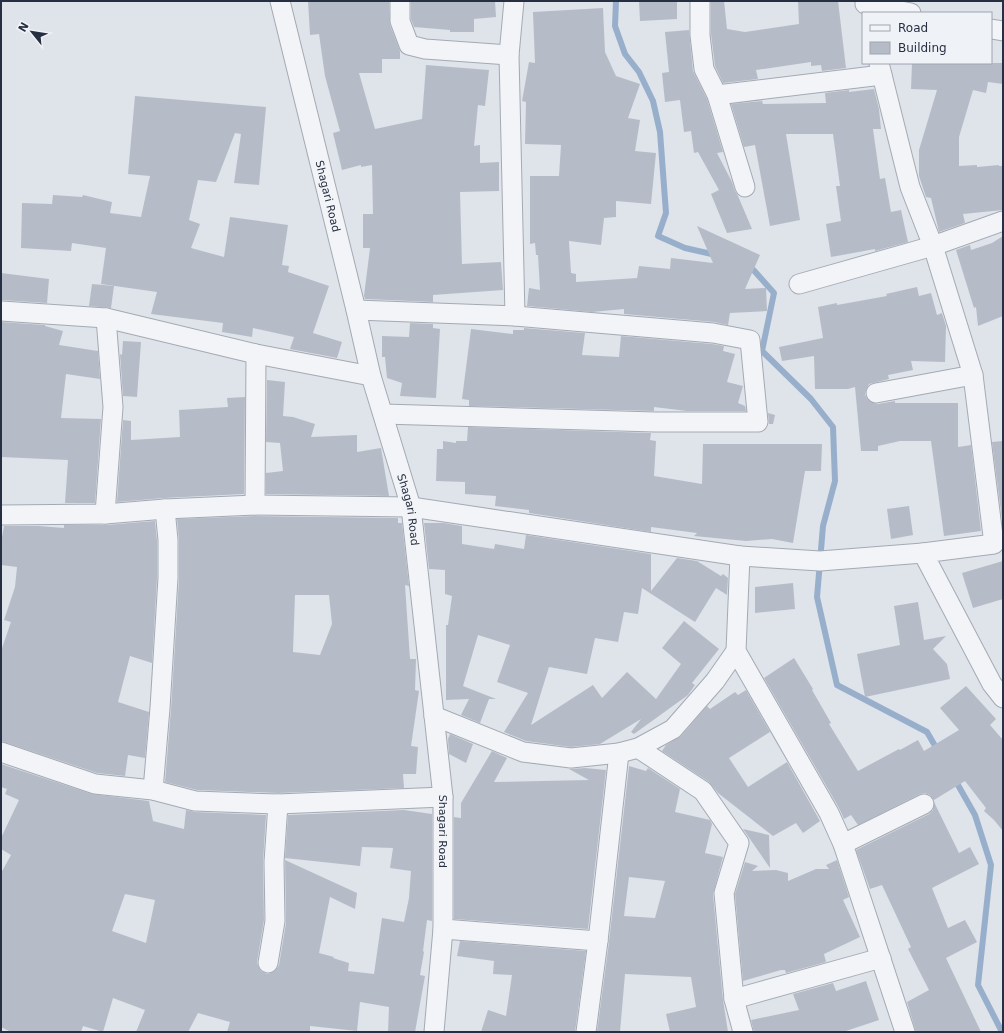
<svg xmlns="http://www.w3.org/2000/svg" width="1004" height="1033" font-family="'DejaVu Sans',sans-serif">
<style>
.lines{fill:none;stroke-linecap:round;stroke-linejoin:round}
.stream{stroke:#98afcc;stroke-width:6}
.building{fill:#b6bcc7;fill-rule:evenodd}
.minor-casing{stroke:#a4aab4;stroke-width:21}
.minor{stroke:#f2f4f8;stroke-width:19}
.labels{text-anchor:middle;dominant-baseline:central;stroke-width:3.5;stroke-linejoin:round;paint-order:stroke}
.street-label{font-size:11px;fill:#273042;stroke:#eff2f7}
</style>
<rect width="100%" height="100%" fill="#dfe3ea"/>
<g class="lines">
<g class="stream">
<path d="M616 1 615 26 625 54 639 72 653 101 660 132 666 213 658 236 685 248 716 255"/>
<path d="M749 265 774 293 762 351 811 399 833 427 835 481 823 526 817 597 837 685 927 732 938 751"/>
<path d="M954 778 975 815 991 865 978 985 1002 1032"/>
</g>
</g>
<g class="building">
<path d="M308 1H389L390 25 400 51V59H382V73H359L375 129 422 119 426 65 489 70 485 106 478 105 474 146 480 145V163L499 162V191L460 192 462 264 501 262 503 290 433 295V302L365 299 364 296 370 248H363V214H373L372 165 361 167V165L342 170 333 133 340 131 325 76 319 34 310 35Z"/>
<path d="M411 1H495L496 17 474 19V32H450V30L414 27 411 19Z"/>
<path d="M639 1H677V19L640 21Z"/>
<path d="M711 1H724L727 29 745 32 799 24 798 1H838L846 68 822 71 821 65 811 66V62L756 70 758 79 723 83 715 66 711 34Z"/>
<path d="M603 8 605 52 616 76 640 84 628 118 640 120 635 151 656 153 651 204 616 201V217L604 218 601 245 569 241 571 273 576 274V282L637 278 639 266 670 269 671 258 713 263 697 226 760 255 745 289 766 288 767 311 730 313 728 325 714 322 624 314V309L592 312 527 306 529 288 540 290 538 255H536L535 243 530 244V176H559L561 145 525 144 526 102 522 101 529 62 535 63 533 12Z"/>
<path d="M689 30 693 71 707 99 723 152 717 153 732 182 735 191 738 196 752 229 727 233 711 194 719 190 698 152 694 153 691 131 684 132 680 100 665 102 662 73 669 72 665 32Z"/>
<path d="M912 63H1003V84L988 82 986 93 973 90 959 137V166L977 165V167L999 165V166H1003V210L963 214 965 223 939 232 931 198 926 197 919 176V150L937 90 911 89Z"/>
<path d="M874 89 879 109 881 129H873L880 179 885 178 891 212 901 210 908 242 875 251V249L831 257 826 224 841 221 836 186H840L833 134H786L800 220 770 226 755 145 744 147 731 104 762 101 763 104 826 103 825 93 849 90V92Z"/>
<path d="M135 96 266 107 259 185 234 183 241 134 235 133 216 182 198 180 189 220 200 224 191 248 224 257 230 217 288 225 282 265 289 266 288 272 329 286 313 333 342 342 337 358 290 349 294 337 253 328 252 337 222 332 223 323 151 314 157 292 101 284 106 248 72 243 71 251 21 248 22 203 52 204 53 195 82 197 83 195 112 202 110 213 141 217 150 176 128 174Z"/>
<path d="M1003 236V316L978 326 976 307 974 308 956 250 970 245 971 250 992 243Z"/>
<path d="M1 273 49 279 47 303 1 300Z"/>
<path d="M92 284 114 286 111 308 89 306Z"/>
<path d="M917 287 919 296 931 293 937 315 942 313 946 326 945 362 911 361 913 370 888 375 889 379 869 384 866 390 865 395 868 400 873 403 878 404 895 401V403H958V447L971 445 981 531 944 536 931 441H900L878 446V451H861L855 387 848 389H815L814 356 782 361 779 347 823 338 818 307 837 303V305L887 296 886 294Z"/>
<path d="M1 322 45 325V326L63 331 59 345 98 351 100 379 66 374 61 418 101 419 95 503H65L68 460 1 457Z"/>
<path d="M410 323 433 324V328L440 329 436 398 400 396 402 383 387 378 385 357H382V336L409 337Z"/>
<path d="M524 328 585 333 582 355 619 357 621 336 712 344 724 346 723 351 735 354 727 382 743 386 738 403 745 406 746 411H687L654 407V411L469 406V400L462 399 471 329 513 334V330H524Z"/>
<path d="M123 341 141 342 137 397 123 396 120 354 122 355Z"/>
<path d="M267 380 285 382 283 416 293 417 315 424 311 437 357 435V452L381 448 389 496 266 494V473L283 471 280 443 266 442Z"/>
<path d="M245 397 244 494 164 498 117 502 123 420 131 421V440L180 437 179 410 228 407 227 398Z"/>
<path d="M768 413 775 415 773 424H769Z"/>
<path d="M468 427 651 433 650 440 656 441 654 476 702 484 703 444H822L821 471H805L793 543 772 539 746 541 694 536 697 533 651 527V532L529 513V510L495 506 496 496 465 494V482L436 481 437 449H443V441L456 443V441H467Z"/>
<path d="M1003 441V527L992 442Z"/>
<path d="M909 506 913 535 891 539 887 509Z"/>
<path d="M255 516 398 518V523H402L409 586 405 585 410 659H416L415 690 419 691 411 746 418 747 416 774H403L404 788 278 793 197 790 165 782 171 709 179 579V540L177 519ZM295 595H329L332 624 320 655 293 652Z"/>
<path d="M155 521 157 541V578L152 663 130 656 118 702 149 712 145 758 128 755 125 776 97 773 1 741V651L11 622 4 620 15 587 17 567 1 565V543L4 526H39L64 528V525H106Z"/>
<path d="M424 523H444L462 526V544L494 549 495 544 524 549 526 535 651 554V591L677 558 697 561 721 576 723 574 728 578 727 595 716 588 695 622 642 588 638 614 624 612 618 642 595 638 587 674 549 667 531 725 593 685 602 698 627 672 656 699 681 664 662 648 684 621 719 649 692 683 695 685 688 695 634 734 631 732 641 719 600 744 571 747 526 741 504 732 528 693 497 682 510 645 478 635 463 686 496 699H489L480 723 461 715 469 699 446 700V625H448L452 596 445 594V570L429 569Z"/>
<path d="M1003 561V599L973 608 962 573Z"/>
<path d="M793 583 795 609 755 613V587Z"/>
<path d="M918 602 924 640 946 636 933 649 947 664 950 679 865 697 857 654 900 645 894 606Z"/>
<path d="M794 658 813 689 812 690 831 723 829 724 858 771 899 749 900 750 918 740 924 751 959 730 940 708 966 686 996 719 990 725 1003 740V831L994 820 984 811 986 808 965 781 934 800 930 795 925 793 920 794 858 825 851 815 844 819 839 808 764 678Z"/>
<path d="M746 690 770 732 729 758 748 787 787 762 820 821 803 833 796 823 773 836 718 793 709 782 662 751 666 745 681 736 707 706 710 709 735 692 738 695Z"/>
<path d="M450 734 473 744 466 763 449 754 448 739Z"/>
<path d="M492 751 507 758 494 782 589 780 569 769 585 768 606 770 588 929 454 919V817L461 818V803Z"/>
<path d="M1 764 92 794 149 801 153 821 184 829 186 810 195 812 266 815 263 862 264 920 257 962 258 966 261 971 267 974 271 973 276 970 279 965 286 923 285 860 357 893 355 909 330 897 319 953 334 957 333 958 349 963 348 971 374 974 382 918 404 922 409 898 411 871 390 868 393 848 362 847 360 866 285 858 288 815 404 810 432 814V921L427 920 423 951 424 952 420 975 425 976 415 1032H388L389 1007 360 1002 357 1031 310 1026V1032H227L230 1022 198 1013 188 1032H136L145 1010 113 998 103 1032 83 1026 81 1032H11L1 1027V873L11 855 1 849V838L19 800 5 794 7 789 1 787ZM125 894 155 900 146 943 112 931Z"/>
<path d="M629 766 646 771 648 768 680 789 675 812 710 820 712 824 705 853 723 857 713 894 723 1000 728 1032H670L666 1014 696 1007 691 977 625 974 620 1032H597L609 942ZM629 877 665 881 655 918 624 916Z"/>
<path d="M934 802 959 853 970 847 979 864 932 888 948 928 965 920 977 942 946 958 981 1032H916L907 1002 929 990 908 949 911 947 882 885 870 889 856 850 929 814 933 810Z"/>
<path d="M743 829 769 835 770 868Z"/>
<path d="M837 860 849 897 843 900 860 937 824 954 826 962 786 973 785 970H781L743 981 735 894 745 862 758 866 752 871 776 870 788 873V881L816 869H829L826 865Z"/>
<path d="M460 941 586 951 575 1032H481L488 1010 506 1016 512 975 493 974 494 961 457 956Z"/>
<path d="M866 981 879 1020 843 1032H754L751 1020 799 1010 793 994 833 983 836 991Z"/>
</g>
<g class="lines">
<g class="minor-casing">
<g id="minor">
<path id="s1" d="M280 1 356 310 371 376 411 507 443 797V929L434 1032"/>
<path d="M400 1V21L409 45 425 49 509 55"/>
<path d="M514 1 509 55 515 316"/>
<path d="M700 1V35L704 69 717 95 882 75"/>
<path d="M865 4 911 13"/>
<path d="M991 29 1003 31"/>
<path d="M879 63 910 187 933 246 973 375 994 544 923 553 992 684 1003 698"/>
<path d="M717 95 745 187"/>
<path d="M799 284 933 246 1003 221"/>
<path d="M356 310 515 316 713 333 750 340 758 422H655L383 414"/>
<path d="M1 311 106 318 256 354 371 376"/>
<path d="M876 393 973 375"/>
<path d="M255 505 256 354"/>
<path d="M105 514 113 407 106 318"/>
<path d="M1 515 105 514 165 509 255 505 411 507 740 556 736 651 829 813 843 844 905 1032"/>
<path d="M740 556 820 561 923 553"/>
<path d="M434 716 523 752 571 758 619 753 638 748 673 729 715 681 736 651"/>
<path d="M638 748 703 791 739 843 724 893 734 999 743 1032"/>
<path d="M1 752 95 784 153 790 195 801 278 804 443 797"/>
<path d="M153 790 160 708 168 578V540L165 509"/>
<path d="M843 844 924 804"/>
<path d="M443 929 598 941"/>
<path d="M268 963 275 921 274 862 278 804"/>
<path d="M734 999 881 958"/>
<path d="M586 1032 598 941 619 753"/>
</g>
</g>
<use href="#minor" class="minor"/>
</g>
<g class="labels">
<g class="street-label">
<text stroke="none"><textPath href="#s1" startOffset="201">Shagari Road</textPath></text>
<text stroke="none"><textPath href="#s1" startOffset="525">Shagari Road</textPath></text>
<text stroke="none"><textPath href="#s1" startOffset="849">Shagari Road</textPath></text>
</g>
</g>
<rect width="1004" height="1033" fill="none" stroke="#273042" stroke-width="4"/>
<rect x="862" y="12" width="130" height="52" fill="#eff2f7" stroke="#9fa4af"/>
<rect x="870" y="25" width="20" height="6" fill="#f2f4f8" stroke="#9fa4af"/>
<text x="898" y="32" font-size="12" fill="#273042">Road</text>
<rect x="870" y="42" width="20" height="12" fill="#b6bcc7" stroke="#9fa4af"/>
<text x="898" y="52" font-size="12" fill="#273042">Building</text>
<g transform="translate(32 32) rotate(300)" stroke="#eff2f7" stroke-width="3" paint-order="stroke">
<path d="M0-3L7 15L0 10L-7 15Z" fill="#273042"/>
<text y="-6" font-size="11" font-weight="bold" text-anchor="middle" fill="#273042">N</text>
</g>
</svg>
